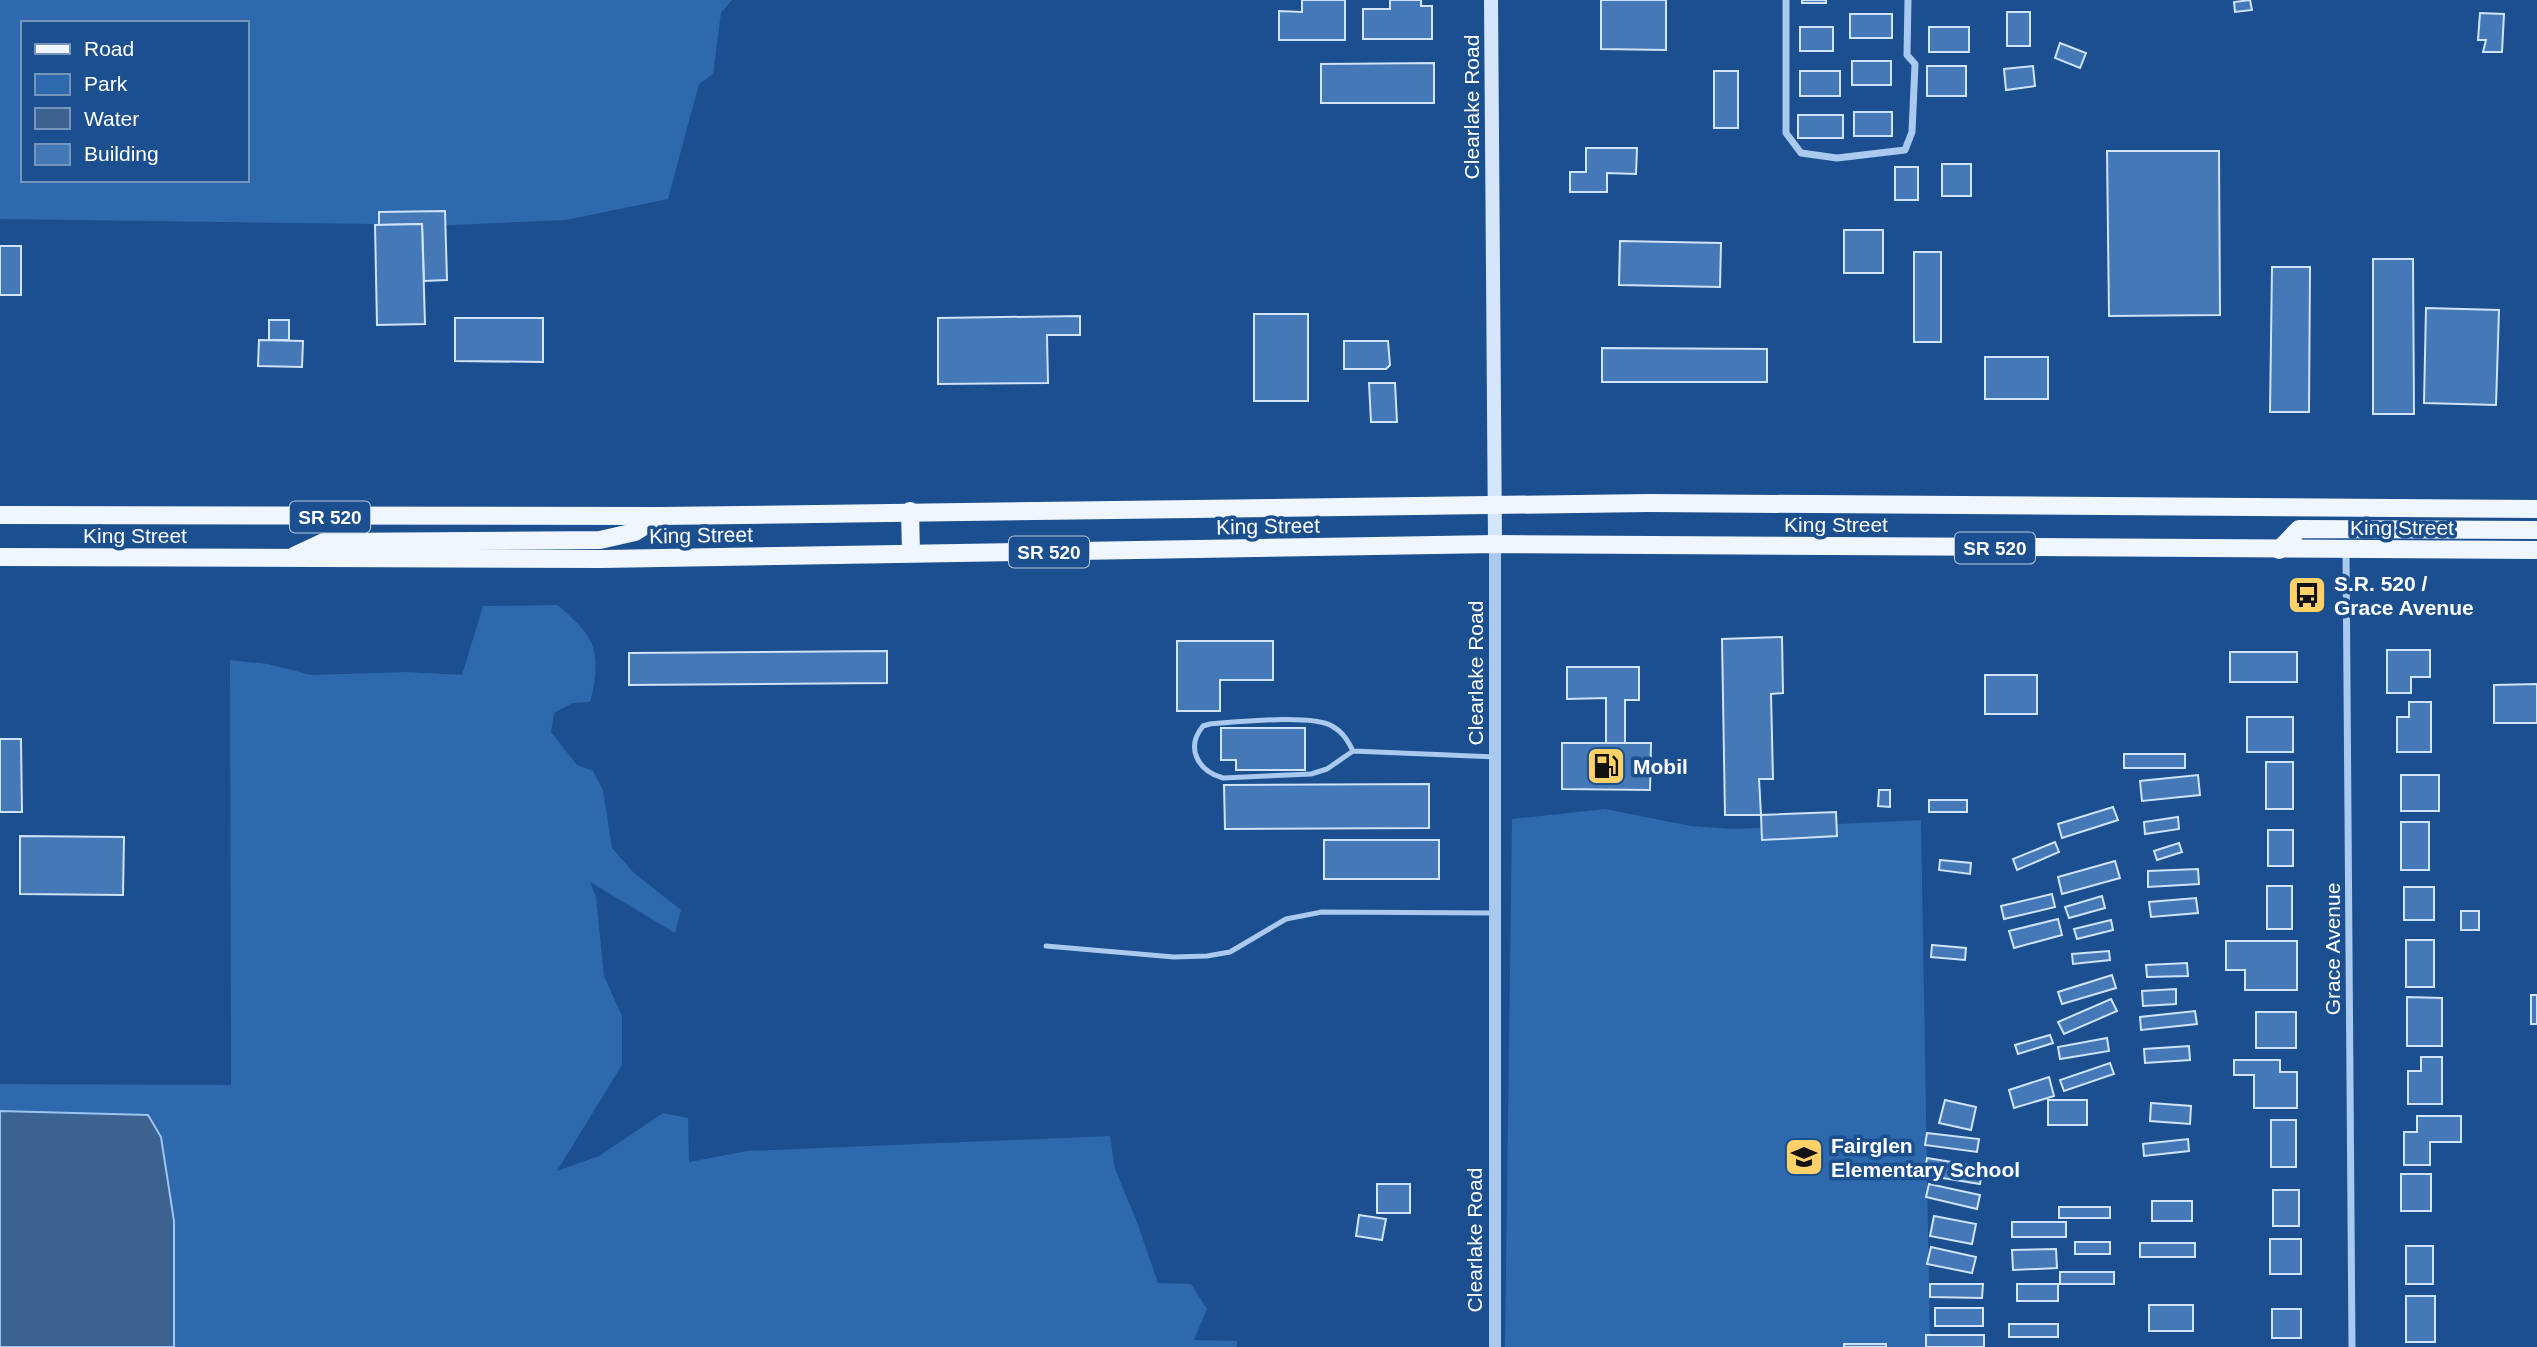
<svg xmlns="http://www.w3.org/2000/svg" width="2537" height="1347" font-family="Arial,sans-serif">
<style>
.green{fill:#2e69ad;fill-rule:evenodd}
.water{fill:#3c6290;stroke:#9cc4f0;stroke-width:2}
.building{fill:#4478b7;stroke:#cfe3fa;stroke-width:2}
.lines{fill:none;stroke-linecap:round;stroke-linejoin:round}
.service{stroke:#a9c9ee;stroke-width:5}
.minor{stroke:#a9c9ee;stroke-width:7}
.tertiary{stroke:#a9c9ee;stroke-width:12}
.secondary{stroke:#d6e6fa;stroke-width:14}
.primary{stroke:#f0f6ff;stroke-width:18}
.labels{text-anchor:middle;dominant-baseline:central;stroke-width:7;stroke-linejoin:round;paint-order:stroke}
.shield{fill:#1b4f8f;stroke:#bbcadd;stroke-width:2}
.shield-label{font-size:19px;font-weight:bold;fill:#fff}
.street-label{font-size:21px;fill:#fff;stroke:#1b4f8f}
.poi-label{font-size:21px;font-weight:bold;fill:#fff;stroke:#1b4f8f;text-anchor:start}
</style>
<rect width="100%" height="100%" fill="#1b4f8f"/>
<g class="green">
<path d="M0 0H732L721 13 713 74 699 84 668 199 566 220 451 225 0 219ZM23 23H247V180H23Z"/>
<path d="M558 605C569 616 585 628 591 642 599 658 595 686 590 702L573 703 554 713 551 732 577 765 593 771 603 790 612 848 634 873 681 910 675 933 590 882 596 897 604 976 622 1016V1065L557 1171 599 1156 663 1113 688 1118 689 1162 747 1151 1110 1136 1115 1169 1137 1222 1158 1283 1191 1284 1207 1309 1194 1340 1237 1341V1347H174V1221L148 1115 0 1111V1084L231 1085 230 660 268 664 311 675 407 672 462 675 483 606Z"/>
<path d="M1605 809 1691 826 1734 829 1921 820 1930 1347H1505L1512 819Z"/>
</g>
<path class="water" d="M0 1111 148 1115 161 1137 174 1221V1347H0Z"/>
<g class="building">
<path d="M1302 0H1345V40H1279V11L1302 12Z"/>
<path d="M1390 0H1421V6H1432V39H1363V9H1390Z"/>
<path d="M1601 0H1666V50L1601 49Z"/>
<rect x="1802" y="0" width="24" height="3"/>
<path d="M2250 0 2252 10 2235 12 2234 2Z"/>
<rect x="2007" y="12" width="23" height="34"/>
<path d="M2480 13 2504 14 2502 52H2483L2486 40H2478Z"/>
<rect x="1850" y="14" width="42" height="24"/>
<rect x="1800" y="27" width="33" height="24"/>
<rect x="1929" y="27" width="40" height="25"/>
<path d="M2060 43 2086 53 2080 68 2055 58Z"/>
<rect x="1852" y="61" width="39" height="24"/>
<path d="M1434 63V103H1321V64Z"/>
<rect x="1927" y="66" width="39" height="30"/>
<path d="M2033 66 2035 86 2006 90 2004 69Z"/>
<rect x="1714" y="71" width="24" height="57"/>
<rect x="1800" y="71" width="40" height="25"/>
<rect x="1854" y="112" width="38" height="24"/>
<rect x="1798" y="115" width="45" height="23"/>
<path d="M1586 148H1637L1636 174 1607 173V192H1570V172H1586Z"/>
<path d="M2107 151H2219L2220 315 2109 316Z"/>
<rect x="1942" y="164" width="29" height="32"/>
<rect x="1895" y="167" width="23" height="33"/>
<path d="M445 211 447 280 424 281 422 224 379 225V212Z"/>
<path d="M422 224 425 324 377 325 375 225Z"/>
<rect x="1844" y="230" width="39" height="43"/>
<path d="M1620 241 1721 243 1720 287 1619 285Z"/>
<rect x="0" y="246" width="21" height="49"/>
<rect x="1914" y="252" width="27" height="90"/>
<path d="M2373 259H2413L2414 414H2373Z"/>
<path d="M2272 267H2310L2309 412H2270Z"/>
<path d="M2426 308 2499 310 2496 405 2424 403Z"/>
<rect x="1254" y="314" width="54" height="87"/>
<path d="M1080 316V335H1047L1048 383 938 384V318Z"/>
<path d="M455 318H543V362L455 361Z"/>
<rect x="269" y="320" width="20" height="20"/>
<path d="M259 340 303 341 302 367 258 366Z"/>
<path d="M1344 341H1388L1390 365 1386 369H1344Z"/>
<path d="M1602 348 1767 349V382H1602Z"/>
<rect x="1985" y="357" width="63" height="42"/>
<path d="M1369 383H1395L1397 422H1371Z"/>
<path d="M1782 637 1783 693 1771 694 1773 779H1759L1761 815H1725L1722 639Z"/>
<path d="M1177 641H1273V680H1220V711H1177Z"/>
<path d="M2387 650H2430V677H2411V693H2387Z"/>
<path d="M887 651V683L629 685V653Z"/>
<rect x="2230" y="652" width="67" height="30"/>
<path d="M1567 667H1639V700H1625V743H1606V698L1567 699Z"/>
<rect x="1985" y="675" width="52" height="39"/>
<path d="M2537 684V723H2494V685Z"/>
<path d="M2409 702H2431V752H2397V717H2409Z"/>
<rect x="2247" y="717" width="46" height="35"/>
<path d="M1221 728H1305V770H1236V760H1221Z"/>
<path d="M0 739H21L22 812H0Z"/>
<path d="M1562 743H1651L1650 790 1562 789Z"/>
<rect x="2124" y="754" width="61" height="14"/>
<rect x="2266" y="762" width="27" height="47"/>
<path d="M2198 775 2200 795 2142 801 2140 781Z"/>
<rect x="2401" y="775" width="38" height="36"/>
<path d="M1429 784V828L1225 829 1224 785Z"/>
<path d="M1879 790H1890V807L1878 806Z"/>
<rect x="1929" y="800" width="38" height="12"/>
<path d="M2113 807 2118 820 2062 838 2058 824Z"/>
<path d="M1836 812 1837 836 1762 840 1761 815Z"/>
<path d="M2178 817 2179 829 2145 834 2144 822Z"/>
<rect x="2401" y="822" width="28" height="48"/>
<rect x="2268" y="830" width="25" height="36"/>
<path d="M20 836 124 837 123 895 20 894Z"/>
<rect x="1324" y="840" width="115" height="39"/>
<path d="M2055 842 2059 852 2017 870 2013 859Z"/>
<path d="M2179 843 2182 852 2157 860 2154 851Z"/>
<path d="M1940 860 1971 863 1970 874 1939 870Z"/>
<path d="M2115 861 2120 878 2062 894 2058 877Z"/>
<path d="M2198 869 2199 884 2148 887V871Z"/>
<rect x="2267" y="886" width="25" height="43"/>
<rect x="2404" y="887" width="30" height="33"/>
<path d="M2052 894 2055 907 2004 919 2001 906Z"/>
<path d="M2102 896 2105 908 2069 918 2065 907Z"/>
<path d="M2196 898 2198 913 2151 917 2149 902Z"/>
<rect x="2461" y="911" width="18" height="19"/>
<path d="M2058 919 2062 935 2014 948 2009 931Z"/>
<path d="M2111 920 2113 930 2077 939 2074 929Z"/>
<rect x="2406" y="940" width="28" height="47"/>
<path d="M2226 941H2297V990H2245V970H2226Z"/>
<path d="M1932 945 1966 948 1965 960 1931 957Z"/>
<path d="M2109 951 2110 960 2073 964 2072 954Z"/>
<path d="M2187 963 2188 976 2147 977 2146 965Z"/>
<path d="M2112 975 2116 988 2062 1004 2058 992Z"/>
<path d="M2176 989V1004L2143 1006 2142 991Z"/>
<rect x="2531" y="995" width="6" height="29"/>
<path d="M2407 997 2442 998V1046H2407Z"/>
<path d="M2111 999 2117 1011 2064 1034 2058 1022Z"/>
<path d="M2195 1011 2197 1024 2141 1030 2140 1017Z"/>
<rect x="2256" y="1012" width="40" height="36"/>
<path d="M2050 1035 2053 1043 2018 1054 2015 1045Z"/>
<path d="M2107 1038 2109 1051 2060 1059 2058 1047Z"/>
<path d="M2189 1046 2190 1060 2145 1063 2144 1049Z"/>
<path d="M2421 1057H2442V1104H2408V1071H2421Z"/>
<path d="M2234 1060H2280V1072H2297V1108H2254V1075H2234Z"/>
<path d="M2110 1063 2114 1074 2064 1091 2060 1080Z"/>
<path d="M2049 1077 2054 1096 2014 1108 2009 1090Z"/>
<path d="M1945 1100 1976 1107 1971 1130 1939 1123Z"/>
<rect x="2048" y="1100" width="39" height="25"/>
<path d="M2151 1103 2191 1106 2190 1124 2150 1121Z"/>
<path d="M2417 1116H2461V1142H2430V1165H2404V1132H2417Z"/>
<rect x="2271" y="1120" width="25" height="47"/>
<path d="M1927 1133 1979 1139 1977 1152 1925 1145Z"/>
<path d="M2188 1139 2189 1151 2144 1156 2143 1144Z"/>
<path d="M1927 1158 1983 1167 1980 1184 1924 1175Z"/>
<rect x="2401" y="1174" width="30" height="37"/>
<rect x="1377" y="1184" width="33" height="29"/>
<path d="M1929 1184 1980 1195 1977 1209 1926 1197Z"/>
<rect x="2273" y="1190" width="26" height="36"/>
<rect x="2152" y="1201" width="40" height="20"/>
<rect x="2059" y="1207" width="51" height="11"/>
<path d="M1359 1215 1386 1219 1382 1240 1356 1236Z"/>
<path d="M1934 1216 1976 1224 1972 1244 1930 1236Z"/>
<rect x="2012" y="1222" width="54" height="15"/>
<rect x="2270" y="1239" width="31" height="35"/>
<rect x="2075" y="1242" width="35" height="12"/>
<rect x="2140" y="1243" width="55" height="14"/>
<rect x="2406" y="1246" width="27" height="38"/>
<path d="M1931 1247 1976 1257 1972 1273 1927 1264Z"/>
<path d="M2056 1249 2057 1268 2013 1270 2012 1250Z"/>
<rect x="2060" y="1272" width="54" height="12"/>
<path d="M1930 1284H1983L1982 1298 1930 1297Z"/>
<rect x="2017" y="1284" width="41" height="17"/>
<rect x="2406" y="1296" width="29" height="46"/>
<rect x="2149" y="1305" width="44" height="26"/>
<rect x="1935" y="1308" width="48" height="18"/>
<rect x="2272" y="1309" width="29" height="29"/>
<rect x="2009" y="1324" width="49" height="13"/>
<rect x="1926" y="1335" width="58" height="12"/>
<rect x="1844" y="1344" width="42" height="3"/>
</g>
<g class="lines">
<g class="service">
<path d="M1353 751C1348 741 1343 732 1332 726 1312 714 1237 722 1210 724L1203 726C1185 748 1198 771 1223 778L1311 774 1327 769 1353 751 1496 757"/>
<path d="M1046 946 1174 957 1207 956 1230 952 1286 919 1322 912 1494 913"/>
</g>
<g class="minor">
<path d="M1786 0V133L1801 153 1837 158 1905 150 1912 132 1915 64 1907 55 1908 0"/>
<path d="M2346 551 2352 1347"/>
</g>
<path class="tertiary" d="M1495 1347V544"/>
<path class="secondary" d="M1491 0 1495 544"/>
<g class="primary">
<path d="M910 511 911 553"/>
<path d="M0 515 660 516 1649 503 2537 509"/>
<path d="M2279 550 2299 529 2537 530"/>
<path d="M294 556 324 542 600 540 635 532 660 516"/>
<path d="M0 557 602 559 1495 544 2537 550"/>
</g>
</g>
<defs>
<g id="bus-square" transform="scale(2.0125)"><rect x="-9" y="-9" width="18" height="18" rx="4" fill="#ffd166" stroke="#1b4f8f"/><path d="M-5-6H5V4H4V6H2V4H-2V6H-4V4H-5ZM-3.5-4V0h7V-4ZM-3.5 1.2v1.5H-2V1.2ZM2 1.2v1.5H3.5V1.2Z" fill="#111"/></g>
<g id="fuel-square" transform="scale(2.0125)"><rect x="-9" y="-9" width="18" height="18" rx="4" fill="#ffd166" stroke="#1b4f8f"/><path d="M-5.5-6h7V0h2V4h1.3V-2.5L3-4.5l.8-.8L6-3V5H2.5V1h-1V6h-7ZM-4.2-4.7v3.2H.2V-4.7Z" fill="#111"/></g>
<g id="school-square" transform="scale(2.0125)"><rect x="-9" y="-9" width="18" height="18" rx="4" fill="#ffd166" stroke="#1b4f8f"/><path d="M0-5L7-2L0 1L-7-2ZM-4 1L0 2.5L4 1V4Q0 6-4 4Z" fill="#111"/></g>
</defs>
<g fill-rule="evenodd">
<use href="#bus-square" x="2307" y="595"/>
<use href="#fuel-square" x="1606" y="766"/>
<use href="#school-square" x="1804" y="1157"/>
</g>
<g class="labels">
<g class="shield">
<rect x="290" y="501.5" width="80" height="31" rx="5"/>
<rect x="1955" y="532.5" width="80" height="31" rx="5"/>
<rect x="1009" y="536.5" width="80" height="31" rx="5"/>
</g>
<g class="shield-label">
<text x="330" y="517">SR 520</text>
<text x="1995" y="548">SR 520</text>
<text x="1049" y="552">SR 520</text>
</g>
<g class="street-label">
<text transform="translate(1471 107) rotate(-90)">Clearlake Road</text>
<text x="1836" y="524">King Street</text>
<text transform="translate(1268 526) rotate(-1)">King Street</text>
<text x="2402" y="527">King Street</text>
<text x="135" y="535">King Street</text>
<text transform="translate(701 535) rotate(-1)">King Street</text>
<text transform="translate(1475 673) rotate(-90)">Clearlake Road</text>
<text transform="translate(2332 949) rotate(-90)">Grace Avenue</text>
<text transform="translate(1474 1240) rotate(-90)">Clearlake Road</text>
</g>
<g class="poi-label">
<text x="2334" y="583">S.R. 520 /<tspan x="2334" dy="24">Grace Avenue</tspan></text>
<text x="1633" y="766">Mobil</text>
<text x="1831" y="1145">Fairglen<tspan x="1831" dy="24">Elementary School</tspan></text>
</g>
</g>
<rect x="21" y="21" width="228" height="161" fill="#1b4f8f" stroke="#7695bc" stroke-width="2"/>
<rect x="35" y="44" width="35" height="10" fill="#f0f6ff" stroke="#7695bc" stroke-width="2"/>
<text x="84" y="56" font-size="21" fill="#ffffff">Road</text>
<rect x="35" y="74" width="35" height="21" fill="#2e69ad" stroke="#7695bc" stroke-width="2"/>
<text x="84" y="91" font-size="21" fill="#ffffff">Park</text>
<rect x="35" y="108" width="35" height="21" fill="#3c6290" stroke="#7695bc" stroke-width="2"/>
<text x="84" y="126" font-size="21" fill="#ffffff">Water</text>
<rect x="35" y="144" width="35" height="21" fill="#4478b7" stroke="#7695bc" stroke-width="2"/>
<text x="84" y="161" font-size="21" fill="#ffffff">Building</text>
</svg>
